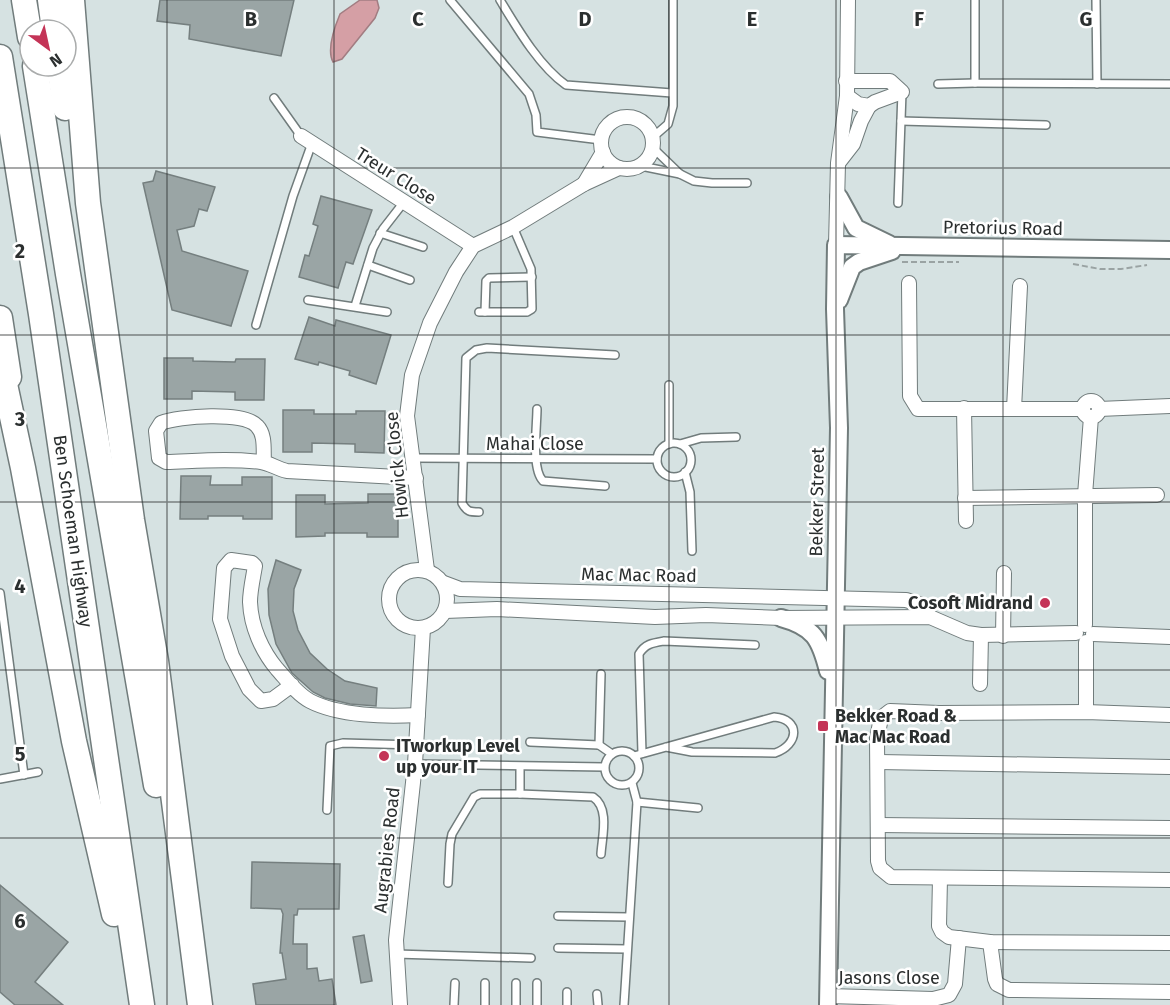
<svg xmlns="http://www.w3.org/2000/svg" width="1170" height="1005" font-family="'Fira Sans',sans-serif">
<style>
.water{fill:#d59fa5;stroke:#a27d82;stroke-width:1.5}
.building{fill:#9aa5a5;stroke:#757f7f;stroke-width:1.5}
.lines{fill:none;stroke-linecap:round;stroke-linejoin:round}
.service-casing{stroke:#717c7c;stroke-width:10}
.minor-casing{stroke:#717c7c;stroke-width:16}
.tertiary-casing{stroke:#717c7c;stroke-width:20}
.motorway-casing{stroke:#717c7c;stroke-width:27}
.path{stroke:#9aa3a3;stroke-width:2;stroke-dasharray:6 3;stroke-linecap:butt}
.service{stroke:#fff;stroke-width:7}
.minor{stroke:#fff;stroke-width:14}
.tertiary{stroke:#fff;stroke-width:16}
.motorway{stroke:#fff;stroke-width:24}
.grid{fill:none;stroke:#2b2f2f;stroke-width:1.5;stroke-opacity:0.55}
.poi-dot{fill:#c43457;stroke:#fff;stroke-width:2}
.labels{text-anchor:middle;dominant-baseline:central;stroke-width:5;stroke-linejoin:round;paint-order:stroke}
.street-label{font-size:18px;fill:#2b2f2f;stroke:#fff}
.poi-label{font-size:18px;font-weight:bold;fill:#2b2f2f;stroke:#fff;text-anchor:start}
.grid-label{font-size:20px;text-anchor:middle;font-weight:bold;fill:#2b2f2f;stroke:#fff;stroke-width:5;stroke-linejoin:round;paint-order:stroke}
</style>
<rect width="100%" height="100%" fill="#d6e2e2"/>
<path class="water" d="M360 0H377L379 8 375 18 342 59 333 62C326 49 335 26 340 14Z"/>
<g class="building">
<path d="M160 0H294L281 56 189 39 190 25 157 21Z"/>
<path d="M156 171 215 187 207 211 199 209 194 226 177 230 182 251 248 271 231 326 172 310 143 183 153 181Z"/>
<path d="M321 196 372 210 353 264 346 262 338 288 299 277 305 255 309 256 318 226 313 224Z"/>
<path d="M309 317 335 326 336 320 391 335 376 384 349 375 350 371 319 362 318 365 295 359Z"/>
<path d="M164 358H193V361L235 362 236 359H265L264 400H235V392L192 391V399H164Z"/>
<path d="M283 410H314V414H356V411H385L384 453 355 452V444L312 443V452H283Z"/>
<path d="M181 476H211L210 485H242V477H272V519H243V516H208V519H180Z"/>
<path d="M368 494H398V537H367V533H325V536L296 537V495H325V504L368 503Z"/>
<path d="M276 560 301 570 294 589 293 611 298 630 310 653 327 669 345 681 377 688 376 706 350 704 325 698 313 692 292 673 276 644 269 615 268 589Z"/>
<path d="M252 862 340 864 339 909H298L297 915H294L293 944H307V969L317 968 319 981 332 979 336 1005H256L253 984 286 979 282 953H280L283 914 281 909 251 908Z"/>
<path d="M0 885 68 942 35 982 63 1005H15L0 992Z"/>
<path d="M364 935 372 981 361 983 353 937Z"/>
</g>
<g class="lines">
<g class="service-casing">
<g id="service">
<path d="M450 0 529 94 536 115 537 132 601 140"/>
<path d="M500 0C517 28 539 66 566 85L672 93"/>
<path d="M975 0V83L1170 84"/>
<path d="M1096 0 1097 84"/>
<path d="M938 84 975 83"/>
<path d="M274 98 301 136"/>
<path d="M901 121 1046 125"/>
<path d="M653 137 668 124 673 106V0"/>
<path d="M653 148 680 174"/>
<path d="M641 166 680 174 694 181 712 183H747"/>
<path d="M898 203 902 92"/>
<path d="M380 233 423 247"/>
<path d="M368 265 410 280"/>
<path d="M308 300 387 312"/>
<path d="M355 306 373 248 383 229 404 202"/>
<path d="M479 312H527L532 309 531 269 513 227"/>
<path d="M485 312 486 281 489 278 532 277"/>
<path d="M256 325 293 196 312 143"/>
<path d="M669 385V444"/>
<path d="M537 409C537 426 531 469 543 481L605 486"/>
<circle cx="674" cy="460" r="17"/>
<path d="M680 444 701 438 736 437"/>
<path d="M414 458 657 459"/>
<path d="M685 472 690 492 692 551"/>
<path d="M479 512C470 512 467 512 462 503L466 358 476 350 487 348 615 355"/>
<path d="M0 593 24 775"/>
<path d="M530 742 599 745 612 754"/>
<path d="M599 745 601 674"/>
<circle cx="622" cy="768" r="17"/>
<path d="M642 753 639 654C645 644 652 643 664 641L755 645"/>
<path d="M634 756 774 717C801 719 799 745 775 753L692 752 666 747"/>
<path d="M415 764 604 767"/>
<path d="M520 767V794L593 797C610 808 602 837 601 854"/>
<path d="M0 779 38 772"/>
<path d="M637 802 698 808"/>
<path d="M327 810 330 746 343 743 416 745"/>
<path d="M448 883 450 844 452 834 474 797 480 794H520"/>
<path d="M558 916 629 917"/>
<path d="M558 948 627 949"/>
<path d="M396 954 531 958"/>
<path d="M597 994 598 1005"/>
<path d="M454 1005 455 983"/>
<path d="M485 1005V983"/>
<path d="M516 1005V983"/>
<path d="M537 1005V983"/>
<path d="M567 1005V992"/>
<path d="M624 1005 637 802 632 783"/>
</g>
</g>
<g class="minor-casing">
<g id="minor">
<path d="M846 81H890L902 92 875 102 869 106 858 104 847 96"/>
<circle cx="627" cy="143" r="26"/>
<path d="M301 136 473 246"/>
<path d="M839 162 853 144 861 121 869 106"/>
<path d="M584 184 603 152"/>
<path d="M836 245 838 163 847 96 848 0"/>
<path d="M909 283 910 396 918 409H1083"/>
<circle cx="1091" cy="409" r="8"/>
<path d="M964 408 966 521"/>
<path d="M1014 409 1020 286"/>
<path d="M1099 409 1170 406"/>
<path d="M264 462C263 451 266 435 257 426 244 411 179 416 161 423L156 431 159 458 166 462C197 461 230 458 261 462 269 463 278 469 287 471L416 478"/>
<path d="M965 498 1157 495"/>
<circle cx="418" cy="599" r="29"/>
<path d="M427 570 407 416 412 375 430 323 456 272 473 246 513 227 584 184 619 168"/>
<path d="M444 583 460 589 906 600 922 605 930 617"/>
<path d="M445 611 497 609 655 617 706 615 781 618 930 617 967 633 981 635 1076 633"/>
<path d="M1085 625V495L1091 417"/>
<path d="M1093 634 1170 637"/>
<path d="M1003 636 1004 573"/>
<path d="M1086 642V712"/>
<path d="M980 684 981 635"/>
<path d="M292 685 273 699 261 701 249 689 232 656 220 619 224 568 231 560 252 563 255 566C253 578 250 591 250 602 251 627 262 651 277 669 287 680 297 694 310 701 339 716 386 717 418 715"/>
<path d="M1170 715 1086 712 939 713 890 711 881 718 877 738 878 861 880 868 891 877 1170 880"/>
<path d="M879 762 1170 767"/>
<path d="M878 825 1170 828"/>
<path d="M940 878 939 926 942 932 949 937 990 942 1170 943"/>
<path d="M990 942 995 979 997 984 1009 990 1170 992"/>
<path d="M829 996 933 999 949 995 955 984 959 938"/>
<path d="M400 1005 396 940 415 764 423 628"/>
</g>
</g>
<g class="tertiary-casing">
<g id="tertiary">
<path d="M839 197 856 228 889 244"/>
<path d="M839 300 852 267 859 262 892 251"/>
<path d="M781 618C814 627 820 639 828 671"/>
<path d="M828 1005 839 428 835 309 836 245 1170 250"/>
</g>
</g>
<g class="motorway-casing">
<g id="motorway">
<path d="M24 0 30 37"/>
<path d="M50 0 54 30"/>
<path d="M72 0 88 203 132 520 156 661 200 1005"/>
<path d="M0 57 41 314 142 1005"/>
<path d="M35 66 68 274 156 785"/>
<path d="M59 66 65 108"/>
<path d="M0 318 9 377"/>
<path d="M0 361 23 468 74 741 114 914"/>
</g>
</g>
<g class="path">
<path d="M902 262H959"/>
<path d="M1073 264 1100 269H1121L1147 265"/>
</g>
<use href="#service" class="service"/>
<use href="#minor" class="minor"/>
<use href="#tertiary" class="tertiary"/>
<use href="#motorway" class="motorway"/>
</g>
<path class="grid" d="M167 0V1005M334 0V1005M501 0V1005M669 0V1005M836 0V1005M1003 0V1005M0 168H1170M0 335H1170M0 502H1170M0 670H1170M0 838H1170"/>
<g class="poi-dot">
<circle cx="1045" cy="603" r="6"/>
<rect x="817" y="720" width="12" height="12" rx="3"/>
<circle cx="384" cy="756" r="6"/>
</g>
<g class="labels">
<g class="street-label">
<text transform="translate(396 176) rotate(32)">Treur Close</text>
<text transform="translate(1003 228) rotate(1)">Pretorius Road</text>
<text x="535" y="444">Mahai Close</text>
<text transform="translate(397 465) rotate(-96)">Howick Close</text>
<text transform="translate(817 502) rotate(-89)">Bekker Street</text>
<text transform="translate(73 531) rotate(82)">Ben Schoeman Highway</text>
<text transform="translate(639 575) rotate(1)">Mac Mac Road</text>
<text transform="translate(387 850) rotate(-84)">Augrabies Road</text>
<text x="889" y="978">Jasons Close</text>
</g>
<g class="poi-label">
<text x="1033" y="603" text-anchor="end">Cosoft Midrand</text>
<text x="835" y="716">Bekker Road &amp;<tspan x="835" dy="21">Mac Mac Road</tspan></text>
<text x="396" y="746">ITworkup Level<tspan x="396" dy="21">up your IT</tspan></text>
</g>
</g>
<g class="grid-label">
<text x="251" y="26">B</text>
<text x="418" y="26">C</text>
<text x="585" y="26">D</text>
<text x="752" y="26">E</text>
<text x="919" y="26">F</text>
<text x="1086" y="26">G</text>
<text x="20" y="258">2</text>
<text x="20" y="426">3</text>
<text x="20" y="593">4</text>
<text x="20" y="761">5</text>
<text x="20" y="928">6</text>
</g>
<g transform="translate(48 48) rotate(147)"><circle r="28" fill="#ffffff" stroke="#aaacac" stroke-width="1.5"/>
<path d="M0-4.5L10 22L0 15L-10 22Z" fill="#c43457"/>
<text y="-9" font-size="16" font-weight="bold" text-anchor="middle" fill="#2b2f2f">N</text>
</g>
</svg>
